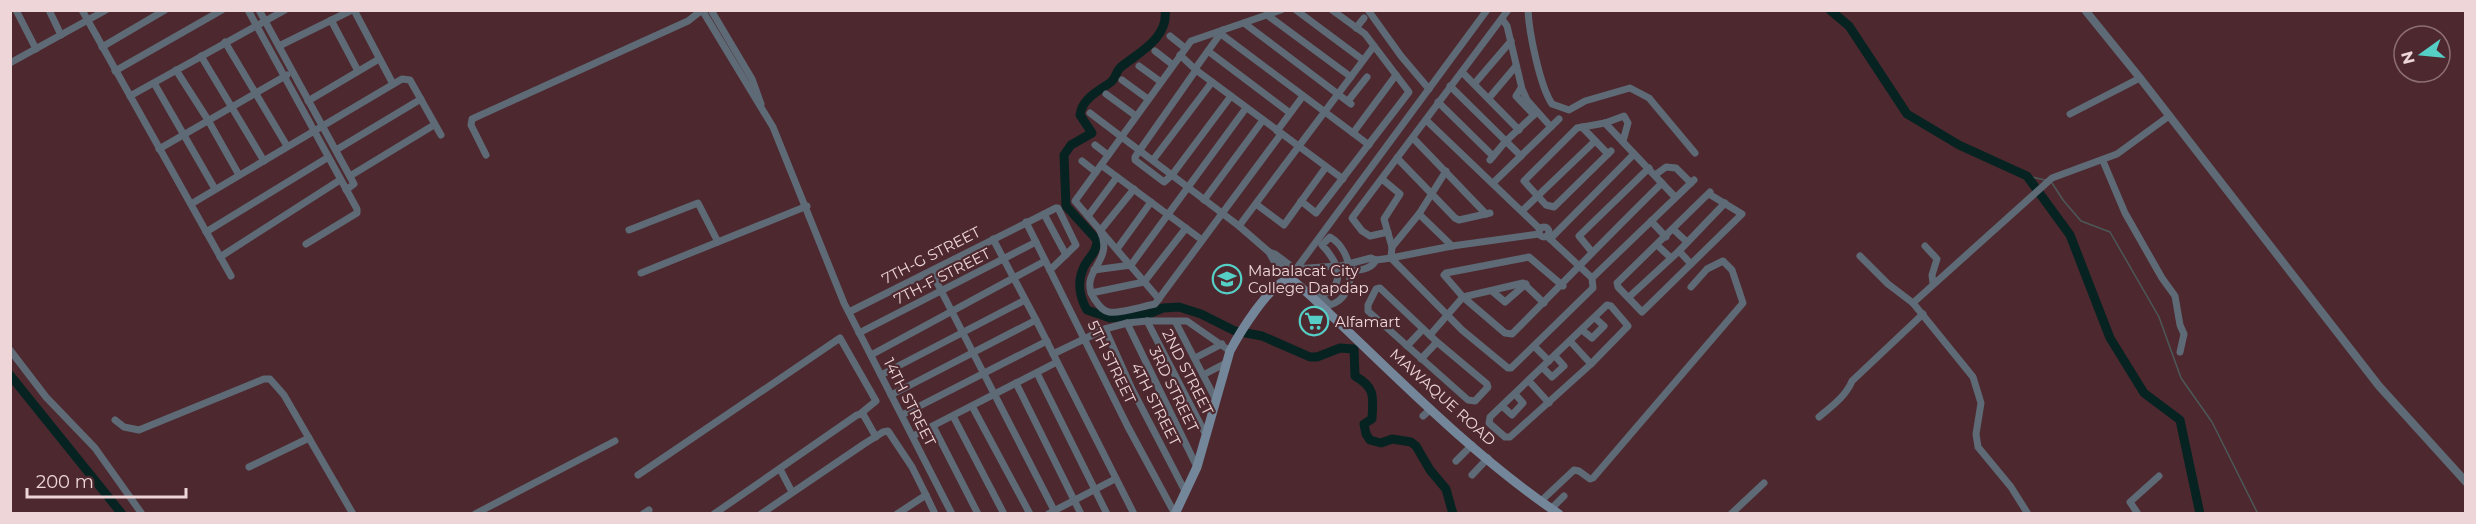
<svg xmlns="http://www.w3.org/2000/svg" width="2476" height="524" font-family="Montserrat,sans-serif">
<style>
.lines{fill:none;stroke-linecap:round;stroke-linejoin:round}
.stream{stroke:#4c5858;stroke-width:1.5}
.river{stroke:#072321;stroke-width:9}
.minor{stroke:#5e6a76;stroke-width:7}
.tertiary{stroke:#5e6a76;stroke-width:8}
.secondary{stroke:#74879a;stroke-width:9}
.labels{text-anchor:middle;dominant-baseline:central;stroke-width:4.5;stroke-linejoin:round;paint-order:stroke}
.street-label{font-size:15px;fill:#edd5d8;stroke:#4d292f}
.poi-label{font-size:15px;fill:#edd5d8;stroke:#4d292f;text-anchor:start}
</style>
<rect width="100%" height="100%" fill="#4d292f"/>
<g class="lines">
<g class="stream">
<path d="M2027 176 2045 180"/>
<path d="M2052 183 2063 200 2081 221 2110 232 2159 317 2181 378 2212 422 2258 514"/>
</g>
<g class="river">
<path d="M1165 10C1169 38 1138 53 1121 67 1116 71 1116 78 1111 82 1099 91 1082 98 1080 115L1092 133 1071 145 1064 155 1066 206 1097 240C1097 254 1087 258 1083 269 1077 283 1080 298 1087 310L1110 318 1148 314 1163 308 1179 307 1201 314 1235 331 1262 336 1310 357H1317L1340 348 1354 349 1355 376C1376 388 1373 397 1372 419L1364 424 1366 434 1370 440 1381 443 1392 439 1411 442 1416 446 1430 470 1446 489 1453 514"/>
<path d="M1830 10 1849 26 1907 114 1959 145 2027 176 2070 235 2110 338 2144 393 2180 420 2200 514"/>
<path d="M10 375 122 514"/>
</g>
<g class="minor">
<path d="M16 10 36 49"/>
<path d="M49 10 61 35"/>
<path d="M82 10 231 276"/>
<path d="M248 10 357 209V213L306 244"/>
<path d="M259 10 354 184 346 190"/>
<path d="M354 10 393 84"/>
<path d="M702 10 773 127 844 303 952 514"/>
<path d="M711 10 752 79 761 104"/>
<path d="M1296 10 1363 60"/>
<path d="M1368 10 1401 56 1429 89"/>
<path d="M1528 10C1529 33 1540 86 1552 104L1569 110 1585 101 1630 88 1649 98 1695 153"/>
<path d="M1267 15 1351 77"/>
<path d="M1502 19 1507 26 1522 89 1527 100 1551 127"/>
<path d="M331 20 358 71"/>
<path d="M1244 23 1351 104"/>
<path d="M1356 28 1364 18"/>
<path d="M1221 34 1369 145"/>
<path d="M1170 36 1185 48"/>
<path d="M225 42 287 146"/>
<path d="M279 46 352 10"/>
<path d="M102 47 165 10"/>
<path d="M1155 51 1173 65"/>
<path d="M1208 51 1290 113"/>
<path d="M1180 55 1196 70 1343 179"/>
<path d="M201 56 264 161"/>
<path d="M10 63 106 10"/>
<path d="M1139 66 1161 82"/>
<path d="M1195 69 1223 30"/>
<path d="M176 70 208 120 239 175"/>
<path d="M1196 70 1135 157V160L1164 182 1172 175 1231 96"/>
<path d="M115 71 222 10"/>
<path d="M1462 72 1519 130"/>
<path d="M1122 80 1148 99"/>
<path d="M154 83 215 189"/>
<path d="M1475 83 1511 41"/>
<path d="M1450 86 1521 156"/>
<path d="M1521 88 1516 96 1534 115"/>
<path d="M1106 94 1136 116"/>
<path d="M130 96 285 10"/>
<path d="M1489 98 1516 66"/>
<path d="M308 101 379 59"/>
<path d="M1348 101 1367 77"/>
<path d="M1438 102 1493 156"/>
<path d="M1090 113 1239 226 1269 252 1275 254 1295 269 1337 266"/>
<path d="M2070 114 2140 78"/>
<path d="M1426 120 1540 229"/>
<path d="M1605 123 1675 197"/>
<path d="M1582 127 1608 154"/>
<path d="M1277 131 1303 96"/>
<path d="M1353 133 1396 75"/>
<path d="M1413 138 1486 214"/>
<path d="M1095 145 1108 155"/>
<path d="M159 149 287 75"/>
<path d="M336 150 421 99"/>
<path d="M1611 151 1554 207 1546 205 1524 181 1577 128 1605 123 1624 116 1628 123 1623 141"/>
<path d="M486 155 471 125 472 119 688 21 702 10"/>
<path d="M1397 158 1455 218 1459 220 1490 213"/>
<path d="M1153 160 1212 82"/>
<path d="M1490 160 1505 142 1537 112"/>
<path d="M1082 161 1096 172"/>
<path d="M2103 161 2125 213 2162 278 2175 296 2180 325 2184 334 2180 352"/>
<path d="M1101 165 1202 240"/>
<path d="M1655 175 1666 167 1676 168 1691 183"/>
<path d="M350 176 434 125"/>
<path d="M1382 179 1400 194 1384 219 1392 247 1391 258 1462 330 1508 368H1511L1593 288 1592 278 1547 236"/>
<path d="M1493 183 1559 119"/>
<path d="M1134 189 1100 231C1116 262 1076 272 1095 300 1099 305 1102 311 1109 312 1119 314 1144 306 1155 304L1281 134"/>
<path d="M1709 194 1742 214 1642 312 1618 287 1617 283 1710 192"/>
<path d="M1204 200 1263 120"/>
<path d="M1301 201 1316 213 1409 92 1365 34 1332 10"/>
<path d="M191 204 402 79 410 80 441 135"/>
<path d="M1256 204 1284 225 1326 167"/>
<path d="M1522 211 1595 141"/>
<path d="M1044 214 1066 255"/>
<path d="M1419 214 1452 246"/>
<path d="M1088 216 1117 177"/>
<path d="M1651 221 1666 237"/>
<path d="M1026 222 1128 427 1175 514"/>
<path d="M1239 226 1374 46"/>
<circle cx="1544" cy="232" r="5"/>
<path d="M1673 229 1687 242"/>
<path d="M629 230 698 203 718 242"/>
<path d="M206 232 327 158"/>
<path d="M1388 232 1370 236 1362 231 1352 218 1508 10"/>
<path d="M993 239 1036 320 1134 514"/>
<path d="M1550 239 1634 154"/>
<path d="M1657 245 1670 257"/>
<path d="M1925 246 1937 259 1932 275 1933 283"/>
<path d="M1392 247 1419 214 1446 171"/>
<path d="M1117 249 1151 202"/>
<path d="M1679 251 1691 264"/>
<path d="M1269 252 1274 261 1291 275"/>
<path d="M1592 252 1579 236 1649 168"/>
<path d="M1860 256 1888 284 1913 303"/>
<path d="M220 257 340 180"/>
<path d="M1337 267 1371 258 1376 260 1391 258 1452 246 1539 234"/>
<path d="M1094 270 1131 265 1246 108"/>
<path d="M1338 270C1352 270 1369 273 1376 260"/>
<path d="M931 271 1056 514"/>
<path d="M641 273 807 206"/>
<path d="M1592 278 1694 180"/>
<path d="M1288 280 1487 10"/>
<path d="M1563 286 1529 257 1446 273 1444 275 1463 297 1505 333 1512 334C1562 284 1611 233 1662 183"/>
<path d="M1492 291 1505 302 1526 284"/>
<path d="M1091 293 1144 282 1186 228"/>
<path d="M1629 297 1679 251 1725 203"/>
<path d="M1313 298C1348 290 1341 265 1322 245L1330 237C1353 250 1360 296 1330 305L1321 296"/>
<path d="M1159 299 1075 201 1191 41 1281 10"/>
<path d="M1607 305 1611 306 1628 326 1591 364 1510 437H1505L1489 423 1490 417Z"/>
<path d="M849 312 1056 208H1058L1076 245 1050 270"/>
<path d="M1147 321 1206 435"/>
<path d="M1127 323 1197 467"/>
<path d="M1176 323 1216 400"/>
<path d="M1105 329 1131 387 1185 491"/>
<path d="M1582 330 1592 338 1604 326 1595 318"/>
<path d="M859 333 1036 242"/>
<path d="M1430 335 1463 297 1523 283 1544 303"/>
<path d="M1570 341 1591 364"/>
<path d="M1407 346 1423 329"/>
<path d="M1534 346 1549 361"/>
<path d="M10 350 46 397 95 448 142 514"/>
<path d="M1053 354 1105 329 1127 323 1147 321H1187L1230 351"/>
<path d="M871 355 1045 261"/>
<path d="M1195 358 1222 344"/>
<path d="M1421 359 1437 342 1380 288 1376 289 1368 305V311L1468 400 1475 401 1488 387 1487 384 1437 342"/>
<path d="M1543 368 1552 377 1564 366 1555 356"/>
<path d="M1037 373 1107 514"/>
<path d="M881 375 1025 300"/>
<path d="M1203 375 1226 363"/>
<path d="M1529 381 1549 403"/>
<path d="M1016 383 1081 514"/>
<path d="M891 395 1036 320"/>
<path d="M972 406 1030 514"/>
<path d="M1502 406 1512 415 1523 403 1515 394"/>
<path d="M902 415 1047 341"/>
<path d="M953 416 1004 514"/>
<path d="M1423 416 1431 409"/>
<path d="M1819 417C1832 406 1846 396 1852 381L1923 314"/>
<path d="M115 420 124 427 139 430 264 379H270L284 395 353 514"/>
<path d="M933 426 978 514"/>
<path d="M913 436 1057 362"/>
<path d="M1456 461 1472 445"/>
<path d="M249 467 309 438"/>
<path d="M780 469 792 492"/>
<path d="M638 475 840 338 876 401 860 414"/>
<path d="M1472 475 1488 458"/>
<path d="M1541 501 1574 470 1579 471 1590 479 1593 478 1743 303 1732 270 1723 261 1707 269 1691 287"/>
<path d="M1552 508 1564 496"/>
<path d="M475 514 615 441"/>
<path d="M643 514 649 510"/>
<path d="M714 514 857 415 863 414 876 437"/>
<path d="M761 514 864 444 883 432 888 431 912 467 926 495"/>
<path d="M897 514 926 495 935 514"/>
<path d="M1048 514 1115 479"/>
<path d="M1731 514 1764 483"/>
<path d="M2028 514 2011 487 1978 447 1976 434 1981 403 1973 377 1913 303 2052 178 2117 154 2169 116"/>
<path d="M2138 514 2130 502 2159 476"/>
</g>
<path class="tertiary" d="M2085 10 2140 78 2379 386 2466 482"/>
<path class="secondary" d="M1175 514 1197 467 1230 351C1239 334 1270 283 1288 280L1295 282 1313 298C1392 372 1469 453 1559 514"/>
</g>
<defs>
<g id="university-ring" transform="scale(1.5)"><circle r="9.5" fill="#4d292f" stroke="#55cec6" stroke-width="1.5"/><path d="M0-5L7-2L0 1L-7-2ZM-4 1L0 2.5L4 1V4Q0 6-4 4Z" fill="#55cec6"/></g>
<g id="supermarket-ring" transform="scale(1.5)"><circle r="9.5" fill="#4d292f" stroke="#55cec6" stroke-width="1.5"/><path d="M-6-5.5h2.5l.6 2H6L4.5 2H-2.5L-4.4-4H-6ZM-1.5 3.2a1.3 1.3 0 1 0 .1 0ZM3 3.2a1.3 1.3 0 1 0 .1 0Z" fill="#55cec6"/></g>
</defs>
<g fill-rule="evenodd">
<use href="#university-ring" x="1227" y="279"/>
<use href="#supermarket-ring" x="1314" y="321"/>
</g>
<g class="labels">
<g class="street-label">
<text transform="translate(931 255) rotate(-27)">7TH-G STREET</text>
<text transform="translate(942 276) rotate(-27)">7TH-F STREET</text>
<text transform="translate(1112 362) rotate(64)">5TH STREET</text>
<text transform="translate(1188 372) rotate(63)">2ND STREET</text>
<text transform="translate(1174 389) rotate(64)">3RD STREET</text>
<text transform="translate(1443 397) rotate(42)">MAWAQUE ROAD</text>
<text transform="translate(910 402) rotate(63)">14TH STREET</text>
<text transform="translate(1156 404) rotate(63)">4TH STREET</text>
</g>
<g class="poi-label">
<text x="1248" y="270">Mabalacat City<tspan x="1248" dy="17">College Dapdap</tspan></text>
<text x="1335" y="321">Alfamart</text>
</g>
</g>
<rect width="2476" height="524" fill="none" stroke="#edd5d8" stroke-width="24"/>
<g transform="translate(2422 54) rotate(255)"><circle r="28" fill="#4d292f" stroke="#8d6e73" stroke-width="1.5"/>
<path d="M0-4.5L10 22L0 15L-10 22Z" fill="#55cec6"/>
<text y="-9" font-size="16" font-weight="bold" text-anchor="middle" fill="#edd5d8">N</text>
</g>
<path d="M27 488v9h159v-9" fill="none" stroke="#edd5d8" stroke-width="3"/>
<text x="36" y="488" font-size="18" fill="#edd5d8" stroke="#4d292f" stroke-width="4.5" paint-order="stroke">200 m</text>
</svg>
